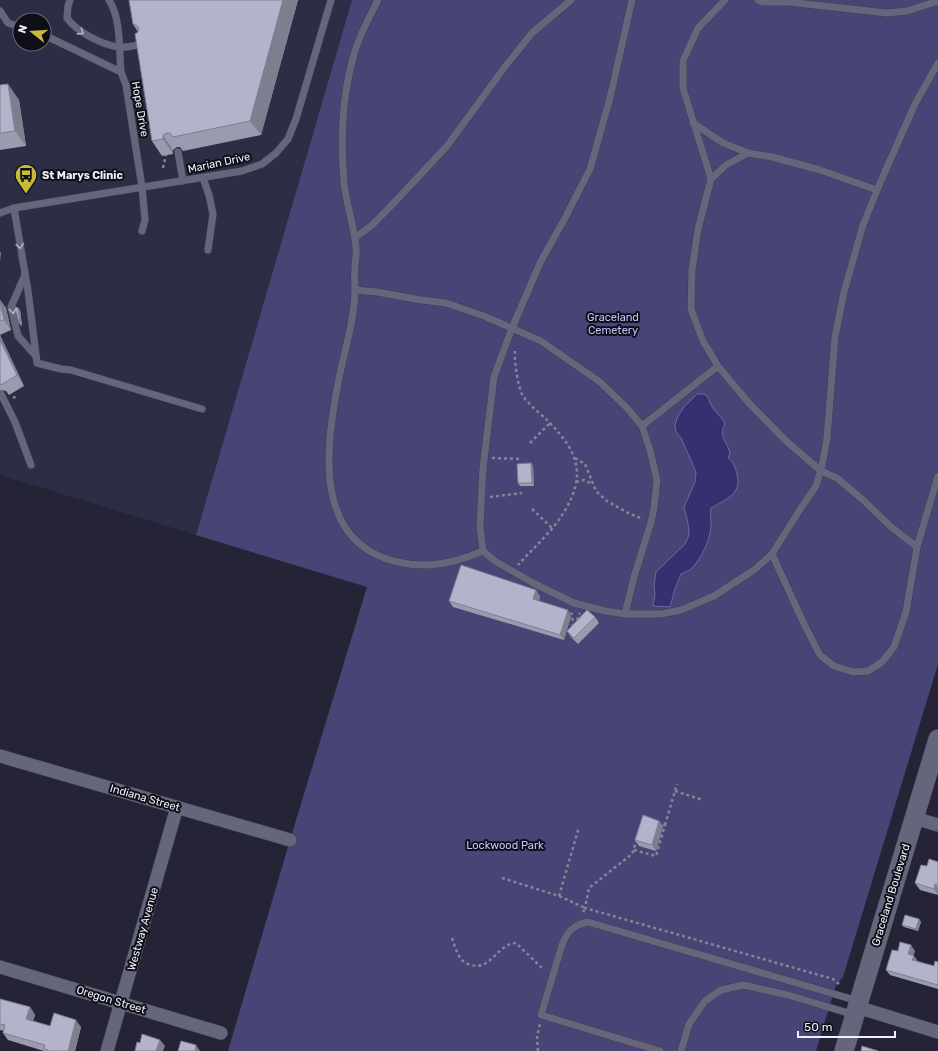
<svg xmlns="http://www.w3.org/2000/svg" width="938" height="1051" font-family="Rubik,sans-serif">
<style>
.built{fill:#2d2d45;fill-rule:evenodd}
.green{fill:#464575}
.water{fill:#363071;stroke:#6e6a9b}
.lines{fill:none;stroke-linecap:round;stroke-linejoin:round}
.lane-casing{stroke:#3f3f4e;stroke-width:8}
.street-casing{stroke:#3f3f4e;stroke-width:14}
.secondary-casing{stroke:#3f3f4e;stroke-width:20}
.path{stroke:#858594;stroke-width:2.5;stroke-dasharray:3 3;stroke-linecap:butt}
.lane{stroke:#65667b;stroke-width:7}
.street{stroke:#65667b;stroke-width:13}
.secondary{stroke:#65667b;stroke-width:19}
.wall{fill:#9a9baf}
.shaded-wall{fill:#7d7e8e}
.building{fill:#b3b4cb;stroke:#7d7e8e}
.oneway{stroke:#b1b2c2}
.labels{text-anchor:middle;dominant-baseline:central;stroke-width:4;stroke-linejoin:round;paint-order:stroke}
.street-label{font-size:11px;fill:#f0f0fd;stroke:#0e0e16}
.poi-label{font-size:11px;font-weight:bold;fill:#f0f0fd;stroke:#0e0e16;text-anchor:start}
.park-label{font-size:11px;fill:#c2c3ff;stroke:#0e0e16}
</style>
<rect width="100%" height="100%" fill="#242436"/>
<path class="built" d="M0 0H352L196 535 0 475ZM20 20H44V44H20Z"/>
<path class="green" d="M352 0H938V664L843 977 836 985 816 1051H228L290 840 367 587 196 535Z"/>
<path class="water" d="M697 394H705C709 398 709 401 711 405 715 413 722 416 725 424 718 435 727 442 730 453L728 458C734 463 735 467 737 474 742 495 726 499 711 508 710 514 711 518 711 524 711 538 702 558 692 568 689 571 685 572 681 574L675 589 670 607 654 606 653 605 655 595 654 586 656 572 685 544 689 535 688 523 684 507 695 482 696 472 681 438 676 432 675 425 678 416 684 407Z"/>
<g class="lines">
<g class="lane-casing">
<g id="lane">
<path d="M70 0 68 6 67 18C77 32 102 45 119 47 127 48 136 45 144 44"/>
<path d="M109 0C121 18 119 50 121 72"/>
<path d="M378 0C370 16 360 34 355 51 342 94 340 137 344 182 346 204 354 225 356 247 357 254 355 261 355 268 354 276 355 284 355 292 354 321 345 349 339 378 328 436 312 526 379 556 415 571 448 566 483 551"/>
<path d="M632 0 610 98 590 169 565 218 541 261 512 328 494 377 483 468 480 526 483 551 495 561 533 583 574 603 605 611 625 614H661L681 610 714 596 754 570 772 554 799 511 816 486 822 466 827 438 835 337 844 292 863 225 880 183 915 104 938 63"/>
<path d="M758 0 763 2H788L887 13 907 11 938 1"/>
<path d="M0 11 8 23 20 27"/>
<path d="M44 35 121 72 126 85 142 187 145 220 142 231"/>
<path d="M693 123 723 143 748 153"/>
<path d="M178 152 183 181"/>
<path d="M203 178 209 195 213 214 208 250"/>
<path d="M711 179 683 88V61L698 28 725 0"/>
<path d="M14 208 28 291 37 363 61 369 71 370 202 409"/>
<path d="M0 213 14 208 242 171 262 164 276 153 288 139 296 119 331 0"/>
<path d="M355 238 372 225 390 207 447 146 504 68 532 33 571 0"/>
<path d="M25 275 11 307 18 336 36 356"/>
<path d="M355 290 377 292 421 300 446 303 484 316 541 341 600 382 627 408 642 426 650 450 657 480 654 508 651 522 634 577 625 614"/>
<path d="M718 366 703 341 691 309 692 270 698 229 711 179 726 165 748 153 772 157 820 170 877 190"/>
<path d="M1 394 15 422 31 465"/>
<path d="M642 426 718 366 748 402 785 440 821 471 837 478 862 499 890 526 917 547"/>
<path d="M772 554 805 626 820 655 834 666 853 672 868 671 882 662 894 647 906 612 917 547 938 476"/>
<path d="M660 1051 541 1015 562 945C567 932 573 925 588 922L858 1001"/>
<path d="M681 1051 689 1024 705 1001 721 990 743 985 788 995 855 1015"/>
</g>
</g>
<g class="street-casing">
<g id="street">
<path d="M0 756 290 840"/>
<path d="M914 818 938 825"/>
<path d="M0 967 221 1033"/>
<path d="M857 1007 938 1032"/>
<path d="M107 1051 177 807"/>
</g>
</g>
<g class="secondary-casing">
<path id="secondary" d="M844 1051 938 739"/>
</g>
<g class="path">
<path d="M163 168 166 155"/>
<path d="M515 351C514 361 518 388 523 396 530 406 541 414 549 422 578 452 587 474 564 512 552 532 533 548 518 565"/>
<path d="M13 398 18 395"/>
<path d="M530 443 550 423"/>
<path d="M492 458 521 459"/>
<path d="M575 458 585 464 596 491 607 501 628 513 643 519"/>
<path d="M576 482 584 480 593 484"/>
<path d="M490 497 522 493"/>
<path d="M532 509 552 528"/>
<path d="M570 613 572 614 573 627"/>
<path d="M577 620 580 613"/>
<path d="M675 791 703 800"/>
<path d="M665 825 677 784"/>
<path d="M637 839 632 854 589 888 585 908 833 979 839 984"/>
<path d="M634 850 656 856 665 825 659 823"/>
<path d="M502 878 559 896 585 908 583 913"/>
<path d="M559 896 579 827"/>
<path d="M452 938C456 949 458 962 471 965 491 971 497 944 516 943L544 970"/>
<path d="M538 1051 537 1037 540 1024"/>
</g>
<use href="#lane" class="lane"/>
<use href="#street" class="street"/>
<use href="#secondary" class="secondary"/>
</g>
<g class="wall">
<path d="M298 0 261 135 183 151 180 147H177L173 150V154L162 156 152 141 138 32 133 24Z"/>
<path d="M0 85 19 100 26 146 0 150Z"/>
<path d="M0 300 6 308 11 330 0 335Z"/>
<path d="M20 310 22 325 21 326 19 323Z"/>
<path d="M0 335 24 386 9 395 6 391 0 390Z"/>
<path d="M531 463 533 466 534 486H520L518 483Z"/>
<path d="M540 596 539 601 571 616 564 640 453 607 449 601Z"/>
<path d="M595 617 599 623 578 644 571 637 567 631Z"/>
<path d="M659 821 663 826 656 851 639 846 635 840Z"/>
<path d="M938 862V895L920 890 915 883 927 866Z"/>
<path d="M919 919 921 922 918 931 904 927 902 925Z"/>
<path d="M898 951H915L913 956 917 961 934 966 938 962V989L890 975 886 970Z"/>
<path d="M0 999 30 1007 35 1015 33 1021 50 1026 81 1027 75 1051H44L8 1040 3 1033 4 1031 0 1030Z"/>
</g>
<g class="shaded-wall">
<path d="M283 0H298L261 135 250 121Z"/>
<path d="M8 84 19 100 26 146 15 131Z"/>
<path d="M163 135 173 150V154L163 139Z"/>
<path d="M0 251 1 253 0 262Z"/>
<path d="M0 300 6 308 11 330 4 320 0 303Z"/>
<path d="M18 308 20 310 22 325 20 323Z"/>
<path d="M0 335 24 386 17 375 0 340Z"/>
<path d="M531 463 533 466 534 486 532 483Z"/>
<path d="M536 590 540 596 537 605 533 599Z"/>
<path d="M568 610 571 616 564 640 560 635Z"/>
<path d="M659 821 663 826 656 851 652 845Z"/>
<path d="M935 884 938 888V895L934 889Z"/>
<path d="M919 919 921 922 918 931 916 929Z"/>
<path d="M911 945 915 951 912 960 908 954Z"/>
<path d="M914 956 918 961 912 960Z"/>
<path d="M30 1007 35 1015 31 1027 26 1019Z"/>
<path d="M76 1020 81 1027 75 1051H68Z"/>
<path d="M160 1040 165 1046 163 1051H156Z"/>
<path d="M196 1045 200 1051H195Z"/>
</g>
<g class="building">
<path d="M129 0H283L250 121 173 137 170 133H167L163 135V139L152 141 135 34 138 32 139 28 136 25 133 24Z"/>
<path d="M8 84 15 131 0 133V85Z"/>
<path d="M0 303 4 320 0 321Z"/>
<path d="M15 307 18 308 20 323H19Z"/>
<path d="M0 340 17 375 1 385 0 383Z"/>
<path d="M531 463 532 483H518L517 464Z"/>
<path d="M461 565 536 590 533 599 568 610 560 635 449 601Z"/>
<path d="M587 610 595 617 574 638 567 631Z"/>
<path d="M643 815 659 821 652 845 635 840Z"/>
<path d="M929 859 938 862V885L935 884 934 889 915 883 921 865 927 866Z"/>
<path d="M905 915 919 919 916 929 902 925Z"/>
<path d="M900 942 911 945 908 954 914 956 912 960 934 966 935 961 938 962V985L886 970 892 950 898 951Z"/>
<path d="M0 999 30 1007 26 1019 50 1026 54 1013 76 1020 68 1051H48V1050L44 1049 45 1045 3 1033 5 1025 0 1024Z"/>
<path d="M142 1034 160 1040 156 1051H135L137 1042 140 1043Z"/>
<path d="M181 1041 196 1045 195 1051H178Z"/>
<path d="M862 1046 878 1051H861Z"/>
</g>
<defs><path id="oneway-chevron" d="M-2-3.5L2.5 0L-2 3.5" fill="none" stroke-width="1.6" stroke-linecap="round" stroke-linejoin="round"/></defs>
<g class="oneway">
<use href="#oneway-chevron" transform="translate(81 32) rotate(33)"/>
<use href="#oneway-chevron" transform="translate(20 246) rotate(81)"/>
<use href="#oneway-chevron" transform="translate(13 311) rotate(83)"/>
</g>
<defs>
<g id="bus-pin" transform="scale(1.15)"><path d="M0 17L-7.5 6A9.5 9.5 0 1 1 7.5 6Z" fill="#c8bb3b" stroke="#0e0e16"/><path d="M-5-6H5V4H4V6H2V4H-2V6H-4V4H-5ZM-3.5-4V0h7V-4ZM-3.5 1.2v1.5H-2V1.2ZM2 1.2v1.5H3.5V1.2Z" fill="#111"/></g>
</defs>
<g fill-rule="evenodd">
<use href="#bus-pin" x="26" y="175"/>
</g>
<g class="labels">
<g class="street-label">
<text transform="translate(140 109) rotate(80)">Hope Drive</text>
<text transform="translate(219 163) rotate(-12)">Marian Drive</text>
<text transform="translate(145 798) rotate(16)">Indiana Street</text>
<text transform="translate(891 895) rotate(-73)">Graceland Boulevard</text>
<text transform="translate(143 929) rotate(-74)">Westway Avenue</text>
<text transform="translate(111 1000) rotate(17)">Oregon Street</text>
</g>
<g class="poi-label">
<text x="42" y="175">St Marys Clinic</text>
</g>
<g class="park-label">
<text x="613" y="317">Graceland<tspan x="613" dy="13">Cemetery</tspan></text>
<text x="505" y="845">Lockwood Park</text>
</g>
</g>
<g transform="translate(32 32) rotate(287)"><circle r="19" fill="#0e0e16" stroke="#686872"/>
<path d="M0-3L7 15L0 10L-7 15Z" fill="#c8bb3b"/>
<text y="-6" font-size="11" font-weight="bold" text-anchor="middle" fill="#f0f0fd">N</text>
</g>
<path d="M798 1031v6h97v-6" fill="none" stroke="#f0f0fd" stroke-width="2"/>
<text x="804" y="1031" font-size="12" fill="#f0f0fd" stroke="#0e0e16" stroke-width="3" paint-order="stroke">50 m</text>
</svg>
